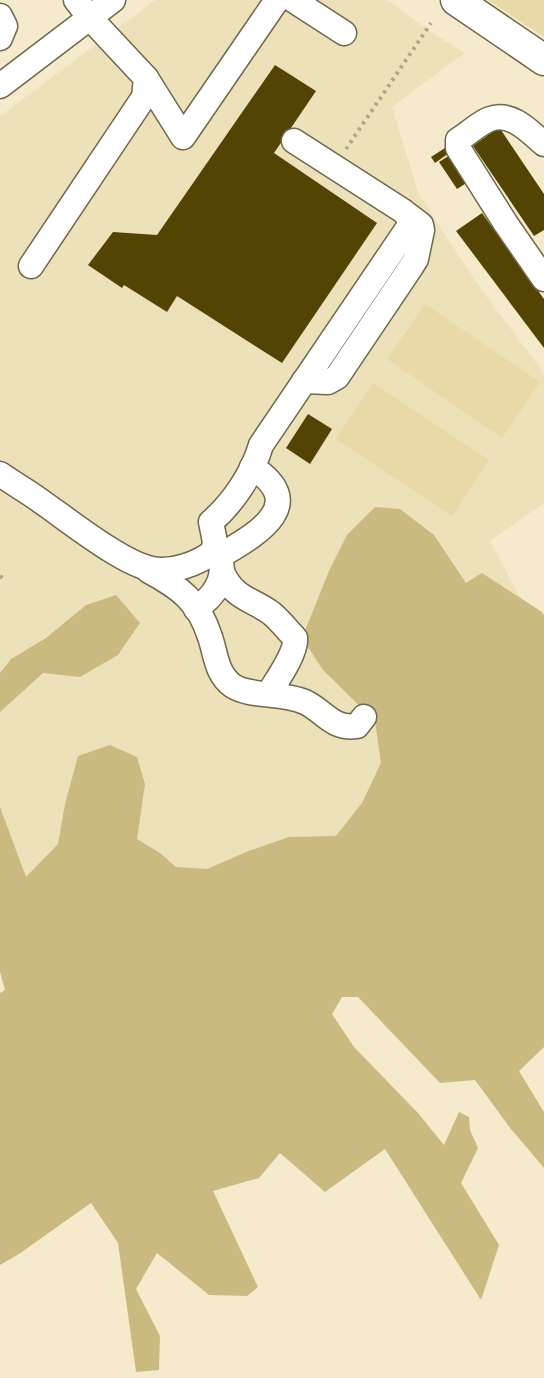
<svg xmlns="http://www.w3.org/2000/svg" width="544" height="1378" font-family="'Varela Round',sans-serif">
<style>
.built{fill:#ede1ba}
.green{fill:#e9d9a6}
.forest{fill:#cbba80}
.building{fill:#544403}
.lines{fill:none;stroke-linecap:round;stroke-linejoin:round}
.minor-casing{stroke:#70684c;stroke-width:27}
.major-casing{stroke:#70684c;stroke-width:33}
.path{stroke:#ada68e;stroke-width:4;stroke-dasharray:3 4.5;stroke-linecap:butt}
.minor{stroke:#fff;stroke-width:24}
.major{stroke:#fff;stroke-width:30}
</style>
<rect width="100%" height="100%" fill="#f5ebcc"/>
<path class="built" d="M155 0H387L431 32 465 53 392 107 418 192 445 235 486 296 544 373V503L490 541 544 642 105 1122 0 870V116Z"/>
<g class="green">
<path d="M488 0H544V37Z"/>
<path d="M425 304 540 382 502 438 387 359Z"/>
<path d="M373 383 489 460 452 516 336 439Z"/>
</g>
<g class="forest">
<path d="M375 507 400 509 434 535 466 583 482 573 542 612 544 615V1047L519 1071 544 1112V1168L511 1129 475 1080 440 1083 358 997H342L332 1014 354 1047 418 1113 444 1145 459 1112 469 1117 470 1130 478 1148 461 1183 499 1245 481 1300 385 1149 325 1192 280 1153 259 1178 213 1191 258 1287 247 1296 209 1295 157 1253 136 1289 160 1336 159 1370 136 1372 118 1243 91 1203 19 1254 0 1265V993L5 990 0 972V807L26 877 58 844 65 804 78 756 110 745 137 757 145 784 137 839 160 853 176 867 207 869 246 852 289 837 336 836 362 803 381 763 375 721 323 670 302 638 329 571 347 535Z"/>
<path d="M116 595 140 623 118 655 80 677 43 673 0 712V673L11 659 46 638 86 605Z"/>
</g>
<g class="building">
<path d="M275 65 316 91 274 153 377 223 282 363 177 296 167 312 124 285 122 288 88 265 113 232 157 235Z"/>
<path d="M499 127 544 194V230L534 236 473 146Z"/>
<path d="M445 148 449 153 435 163 431 157Z"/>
<path d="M450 155 468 182 457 189 439 162Z"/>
<path d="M482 213 544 299V348L456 231Z"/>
<path d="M308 414 332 429 310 464 286 448Z"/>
</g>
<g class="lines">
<g class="minor-casing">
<g id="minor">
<path d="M293 0 344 33"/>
<path d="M0 16 5 26 0 38"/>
<path d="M146 78 183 137 277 0"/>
<path d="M0 86 113 0"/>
<path d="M544 144C530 132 511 111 490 119 479 123 468 134 458 140V148L506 224 544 279"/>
<path d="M31 266 144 97 146 78 90 18 76 0"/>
<path d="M304 381 328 382 337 377 411 267 416 259 422 230 421 225 408 215"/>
<path d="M0 474C14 484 29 492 42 502 68 520 123 564 152 569 172 573 197 564 213 552L215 542 211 522C233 503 253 473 261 445L410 225 411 219 403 211 294 141"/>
<path d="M220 556C255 535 311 505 252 467"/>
<path d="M149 571C181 588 199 602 210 637 216 654 216 674 233 686 250 697 282 692 305 702 324 711 333 730 357 726L364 717"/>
<path d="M223 574C235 599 252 599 271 613 280 620 287 630 295 638 297 652 277 680 269 693"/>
<path d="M196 609C213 597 225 581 221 561"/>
</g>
</g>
<g class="major-casing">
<path id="major" d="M456 0 544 60"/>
</g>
<g class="path">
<path d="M346 149 431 23"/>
<path d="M0 576 5 580"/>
</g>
<use href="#minor" class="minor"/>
<use href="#major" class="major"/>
</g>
</svg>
